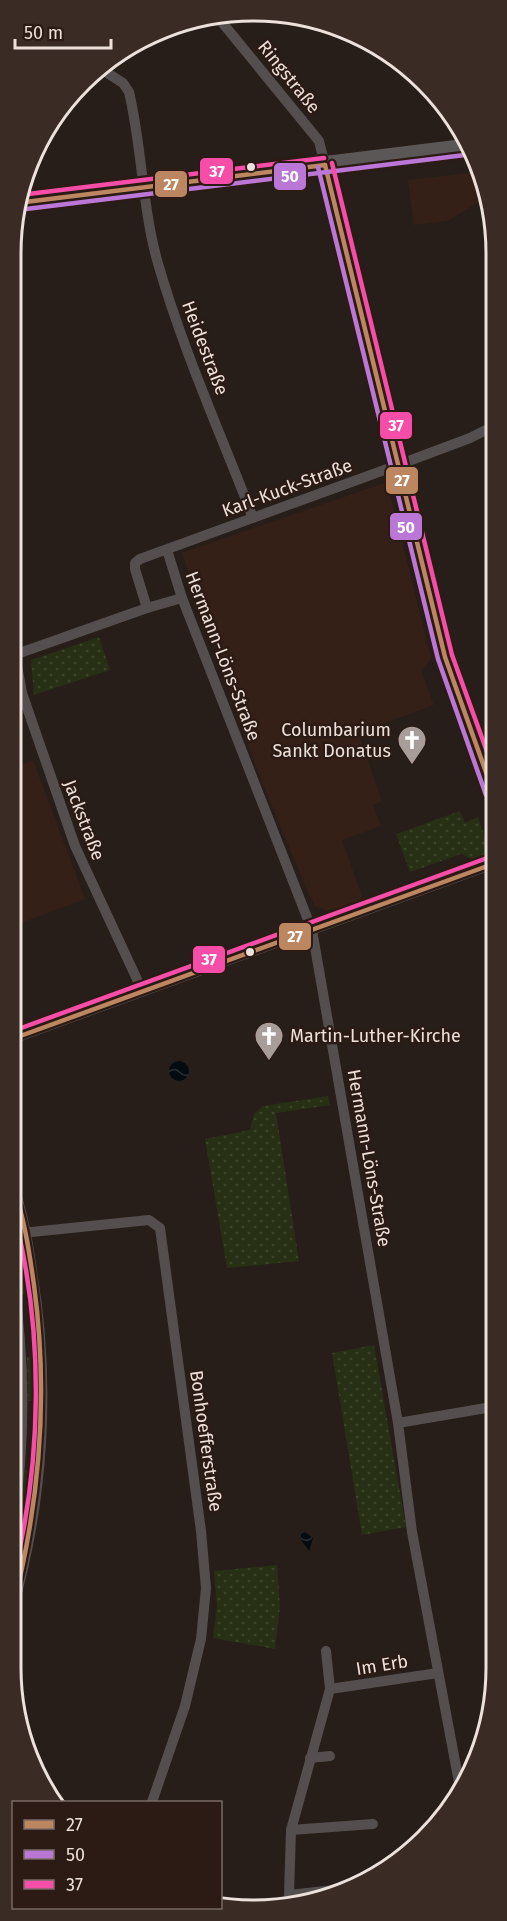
<svg xmlns="http://www.w3.org/2000/svg" width="507" height="1921" font-family="'Fira Sans',sans-serif">
<style>
.built{fill:#352017}
.green{fill:url(#green-dots)}
.water{fill:url(#water-waves)}
.lines{fill:none;stroke-linecap:round;stroke-linejoin:round}
.minor{stroke:#544f4e;stroke-width:10}
.tertiary{stroke:#544f4e;stroke-width:14}
.primary{stroke:#5c5757;stroke-width:18}
.bus-1-casing{stroke:#2c1b15;stroke-width:9}
.bus-2-casing{stroke:#2c1b15;stroke-width:9}
.bus-3-casing{stroke:#2c1b15;stroke-width:9}
.bus-1{stroke:#bb8660;stroke-width:4.5}
.bus-2{stroke:#ba77d6;stroke-width:4.5}
.bus-3{stroke:#f54da8;stroke-width:4.5}
.bus-dot{fill:#ede1dc;stroke:#2c1b15;stroke-width:2}
.labels{text-anchor:middle;dominant-baseline:central;stroke-width:5;stroke-linejoin:round;paint-order:stroke}
.street-label{font-size:18px;fill:#ede1dc;stroke:#2c1b15}
.poi-label{font-size:18px;fill:#ede1dc;stroke:#2c1b15;text-anchor:end}
.rim{fill:none;stroke:#ede1dc;stroke-width:3}
.line-badge{stroke:#2c1b15;stroke-width:2}
.badge-label{font-size:16px;text-anchor:middle;font-weight:bold;fill:#fff}
</style>
<defs>
<pattern id="green-dots" width="8" height="8" patternUnits="userSpaceOnUse" patternTransform="scale(1.5)"><rect width="8" height="8" fill="#273014"/><path d="M2 2h.1M6 6h.1" fill="none" stroke="#3c442a" stroke-width="1.8" stroke-linecap="round"/></pattern>
<pattern id="water-waves" width="16" height="10" patternUnits="userSpaceOnUse" patternTransform="scale(1.5)"><rect width="16" height="10" fill="#040b11"/><path d="M0 5q4-4 8 0t8 0" fill="none" stroke="#292e33"/></pattern>
</defs>
<rect width="100%" height="100%" fill="#271e1a"/>
<g class="built">
<path d="M471 173 484 187 487 197 447 221 414 225 408 180Z"/>
<path d="M387 482 431 658 421 671 434 705 358 733 382 801 373 805 381 826 342 840 363 899 329 911 315 906 310 897 258 772 182 553Z"/>
<path d="M33 760 85 899 13 926V768Z"/>
</g>
<g class="green">
<path d="M99 637 110 670 34 695 31 660Z"/>
<path d="M460 811 465 823 478 817 485 838 491 828 493 852 474 860 461 854 410 872 396 834Z"/>
<path d="M328 1096 330 1105 276 1113 299 1261 227 1268 205 1139 250 1130 254 1114 263 1106Z"/>
<path d="M19 1253 25 1255 30 1294 21 1295 16 1257Z"/>
<path d="M374 1345 406 1527 362 1535 332 1353Z"/>
<path d="M36 1356 37 1401H28L27 1357Z"/>
<path d="M24 1470H34L26 1521 21 1523 18 1522Z"/>
<path d="M18 1548 21 1552 11 1591V1553L13 1549Z"/>
<path d="M277 1565 280 1606 275 1649 213 1638 217 1607 214 1571Z"/>
</g>
<g class="water">
<circle cx="179" cy="1071" r="10"/>
<path d="M305 1532 313 1538 309 1551 301 1540V1534Z"/>
</g>
<g class="lines">
<g class="minor">
<path d="M216 15 319 141 325 165"/>
<path d="M101 69 123 83 129 92C142 147 142 205 157 260 182 348 220 432 253 518"/>
<path d="M464 148 477 165"/>
<path d="M167 550 182 598 312 930 398 1423 412 1532 461 1793"/>
<path d="M147 608 182 598"/>
<path d="M15 654 22 693 75 846 142 990"/>
<path d="M14 655 147 608 135 569V563L140 559 398 465 470 438 494 426"/>
<path d="M12 1039 493 864"/>
<path d="M12 1234 149 1220 160 1228 201 1531 206 1588 201 1639 185 1706 152 1802"/>
<path d="M398 1423 492 1407"/>
<path d="M11 1535C27 1443 25 1359 12 1267"/>
<path d="M11 1614C44 1503 51 1384 32 1271 28 1241 23 1211 12 1183"/>
<path d="M326 1651 330 1689"/>
<path d="M310 1758 330 1756"/>
<path d="M373 1824 291 1830 330 1689 438 1673"/>
<path d="M291 1830 289 1895 343 1889"/>
</g>
<path class="tertiary" d="M325 165 445 657 493 792"/>
<path class="primary" d="M17 203 472 147"/>
<g class="bus-1-casing">
<g id="bus-1">
<path d="M325 165 445 657 493 792"/>
<path d="M17 203 325 165"/>
<path d="M12 1039 493 864"/>
<path d="M11 1614C40 1505 49 1397 34 1285 29 1250 24 1216 12 1183"/>
</g>
</g>
<g class="bus-2-casing">
<g id="bus-2">
<path d="M318 167 438 659 486 795"/>
<path d="M18 210 473 154"/>
</g>
</g>
<g class="bus-3-casing">
<g id="bus-3">
<path d="M332 163 452 655 494 771"/>
<path d="M20 195 324 158"/>
<path d="M13 1031 490 857"/>
<path d="M11 1586C43 1464 45 1328 12 1206"/>
</g>
</g>
<use href="#bus-1" class="bus-1"/>
<use href="#bus-2" class="bus-2"/>
<use href="#bus-3" class="bus-3"/>
</g>
<defs>
<g id="church-pin" transform="scale(1.5)"><path d="M0 17L-7.5 6A9.5 9.5 0 1 1 7.5 6Z" fill="#a89d98" stroke="#2c1b15"/><path d="M-1.2-6h2.4v3.5h3.3v2.4h-3.3V6h-2.4V-.1h-3.3v-2.4h3.3Z" fill="#fff"/></g>
</defs>
<g fill-rule="evenodd">
<use href="#church-pin" x="412" y="740"/>
<use href="#church-pin" x="269" y="1036"/>
</g>
<g class="bus-dot">
<circle cx="251" cy="167" r="5"/>
<circle cx="250" cy="952" r="5"/>
</g>
<g class="labels">
<g class="street-label">
<text transform="translate(289 77) rotate(51)">Ringstraße</text>
<text transform="translate(205 348) rotate(69)">Heidestraße</text>
<text transform="translate(287 488) rotate(-20)">Karl-Kuck-Straße</text>
<text transform="translate(223 656) rotate(69)">Hermann-Löns-Straße</text>
<text transform="translate(84 820) rotate(69)">Jackstraße</text>
<text transform="translate(369 1158) rotate(80)">Hermann-Löns-Straße</text>
<text transform="translate(206 1441) rotate(82)">Bonhoefferstraße</text>
<text transform="translate(382 1665) rotate(-9)">Im Erb</text>
</g>
<g class="poi-label">
<text x="391" y="730">Columbarium<tspan x="391" dy="21">Sankt Donatus</tspan></text>
<text x="290" y="1036" text-anchor="start">Martin-Luther-Kirche</text>
</g>
</g>
<path d="M0 0H507V1921H0ZM253 21H254A232 232 0 0 1 486 253V1668A232 232 0 0 1 254 1900H253A232 232 0 0 1 21 1668V253A232 232 0 0 1 253 21Z" fill="#3b2b25" fill-rule="evenodd"/>
<path class="rim" d="M253 21H254A232 232 0 0 1 486 253V1668A232 232 0 0 1 254 1900H253A232 232 0 0 1 21 1668V253A232 232 0 0 1 253 21Z"/>
<g class="line-badge">
<rect x="199" y="157" width="35" height="28" rx="6" fill="#f54da8"/>
<rect x="273" y="162" width="34" height="29" rx="6" fill="#ba77d6"/>
<rect x="154" y="170" width="34" height="28" rx="6" fill="#bb8660"/>
<rect x="379" y="411" width="34" height="29" rx="6" fill="#f54da8"/>
<rect x="385" y="466" width="34" height="29" rx="6" fill="#bb8660"/>
<rect x="389" y="512" width="34" height="29" rx="6" fill="#ba77d6"/>
<rect x="278" y="922" width="34" height="29" rx="6" fill="#bb8660"/>
<rect x="192" y="945" width="34" height="29" rx="6" fill="#f54da8"/>
</g>
<g class="badge-label">
<text x="217" y="177">37</text>
<text x="290" y="182">50</text>
<text x="171" y="190">27</text>
<text x="396" y="431">37</text>
<text x="402" y="486">27</text>
<text x="406" y="533">50</text>
<text x="295" y="942">27</text>
<text x="209" y="965">37</text>
</g>
<rect x="12" y="1801" width="210" height="108" fill="#2c1b15" stroke="#796a65" stroke-width="1.5"/>
<rect x="24" y="1820" width="30" height="9" fill="#bb8660" stroke="#796a65" stroke-width="1.5"/>
<text x="66" y="1831" font-size="18" fill="#ede1dc">27</text>
<rect x="24" y="1850" width="30" height="9" fill="#ba77d6" stroke="#796a65" stroke-width="1.5"/>
<text x="66" y="1861" font-size="18" fill="#ede1dc">50</text>
<rect x="24" y="1880" width="30" height="9" fill="#f54da8" stroke="#796a65" stroke-width="1.5"/>
<text x="66" y="1891" font-size="18" fill="#ede1dc">37</text>
<path d="M15 39v9h96v-9" fill="none" stroke="#ede1dc" stroke-width="3"/>
<text x="24" y="39" font-size="18" fill="#ede1dc" stroke="#2c1b15" stroke-width="4.5" paint-order="stroke">50 m</text>
</svg>
